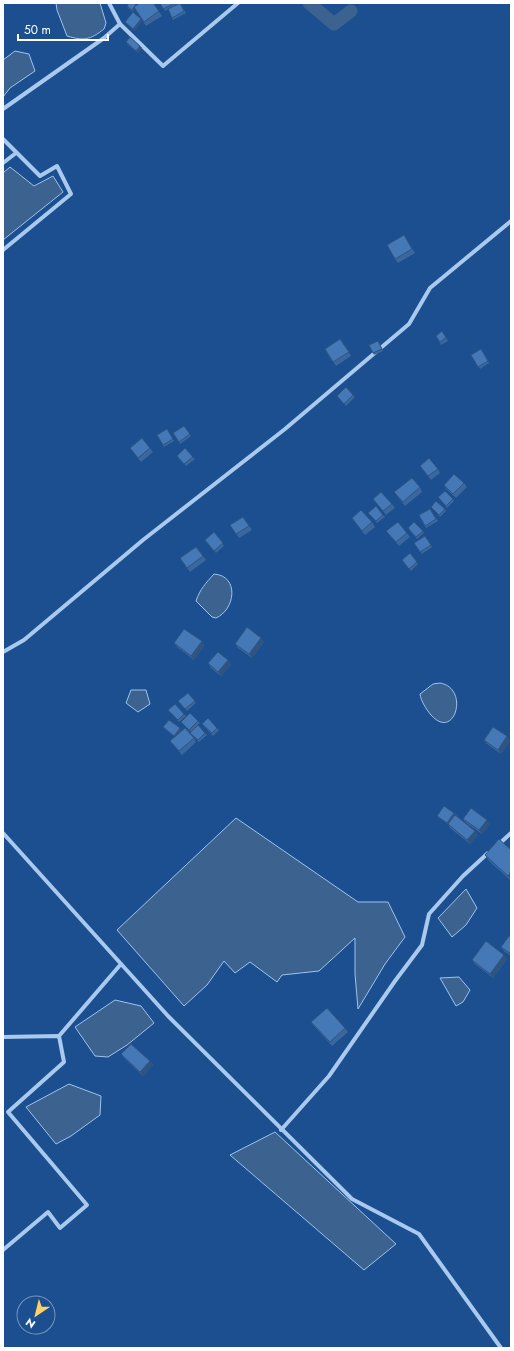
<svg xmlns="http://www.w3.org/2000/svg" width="514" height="1351" font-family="Jost,sans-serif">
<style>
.water{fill:#3c6290;stroke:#9cc4f0}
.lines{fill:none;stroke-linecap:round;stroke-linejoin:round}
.canal{stroke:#3c6290;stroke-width:13}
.minor{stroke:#a9c9ee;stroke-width:4}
.wall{fill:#3a679d}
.shaded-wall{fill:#305480}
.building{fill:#4478b7;stroke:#305480}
</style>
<rect width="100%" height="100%" fill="#1b4f8f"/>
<g class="water">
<path d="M56 3H100L106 23 104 29C90 40 84 41 67 36L57 10Z"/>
<path d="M15 51 29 54 35 71 10 88 3 97V60Z"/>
<path d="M10 167 34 186 53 176 63 192 3 240V173Z"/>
<path d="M214 574C240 576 235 610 216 618L212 617 196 601C200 589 206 583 214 574Z"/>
<path d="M440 683C470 688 455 742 431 715 426 709 421 701 420 694L433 684Z"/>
<path d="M131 690H146L150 704 138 712 126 703Z"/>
<path d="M236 818 358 902H388L405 937 385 964 358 1009 355 974V938L319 971 282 975 277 982 250 962 235 973 224 961 207 985 184 1006 117 930Z"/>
<path d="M466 889 477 908 466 925 452 937 438 918Z"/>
<path d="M459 977 470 990 463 1002 456 1006 440 978Z"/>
<path d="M115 1000 141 1006 154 1023 127 1045 108 1057 95 1056 75 1027Z"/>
<path d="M69 1084 101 1096 100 1115 71 1136 56 1144 26 1107Z"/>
<path d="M275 1132 396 1244 364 1270 230 1155Z"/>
</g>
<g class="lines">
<path class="canal" d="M309 3 334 24 351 11"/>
<g class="minor">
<path d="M109 3 120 24"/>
<path d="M3 109 104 38 120 24 163 66 238 3"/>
<path d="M3 139 40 176 57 166 71 194 3 250"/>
<path d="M3 163 16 153"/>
<path d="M3 652 24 640 143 540 285 429 409 324 430 288 511 221"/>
<path d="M3 833 168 1016 352 1199 419 1234 501 1348"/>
<path d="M498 845 511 833"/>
<path d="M59 1036 121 964"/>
<path d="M3 1037 59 1036 64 1062 8 1112 87 1205 60 1228 48 1212 3 1250"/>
<path d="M281 1130 329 1076 395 981 422 945 429 914 463 876 488 853"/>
</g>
</g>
<g class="wall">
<path d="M139 3H153L162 16 146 26 135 9 133 12 128 8 127 6 137 5 139 4Z"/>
<path d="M160 3H176L177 5H181L186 13 173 20 172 18 176 5 165 11Z"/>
<path d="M126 42 140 46 142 48 138 53 127 44Z"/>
<path d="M404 235 415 253 398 263 395 259Z"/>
<path d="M442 331 448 341 441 345 436 336Z"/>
<path d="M340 339 351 356 336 366 325 349Z"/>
<path d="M378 341 383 351 374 355 373 353Z"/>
<path d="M481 349 489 363 480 369 471 355Z"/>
<path d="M353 395 355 397 346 406 337 396Z"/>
<path d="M184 426 191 436 180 444 173 433Z"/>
<path d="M167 429 174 441 164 447 157 435Z"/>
<path d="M130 448H150L153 452 141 462Z"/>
<path d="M177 456 193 457 195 459 186 466Z"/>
<path d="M420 466 438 469 440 473 431 480Z"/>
<path d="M464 483 467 487 456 498 446 489 444 485Z"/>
<path d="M420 487 422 492 405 506 394 492Z"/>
<path d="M438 497 453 499 454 501 447 508Z"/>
<path d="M373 499 392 504 395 508 386 515Z"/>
<path d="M431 507 445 509 446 511 440 517Z"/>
<path d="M430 509 438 521 426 528 419 515Z"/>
<path d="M370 515H383L385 517 377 523Z"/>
<path d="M243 517 252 530 239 538 230 525Z"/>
<path d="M352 518 372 522 375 527 365 535Z"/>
<path d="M409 530 423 531 424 533 417 539Z"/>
<path d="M386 531 407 533 410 537 399 546Z"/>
<path d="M214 532 224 546 216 553 205 540Z"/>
<path d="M425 536 432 547 422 554 414 543Z"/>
<path d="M196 547 206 560 190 572 180 558Z"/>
<path d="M410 553 418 564 411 571 402 560Z"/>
<path d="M202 641 204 646 194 660 177 647 174 643Z"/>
<path d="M264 642 252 658 238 648 235 644Z"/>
<path d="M228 660 231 665 221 676 211 668 208 663Z"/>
<path d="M178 701H195L196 703 187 711Z"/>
<path d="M168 710 184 714 186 716 179 722Z"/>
<path d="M198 721 200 723 198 725 207 735 199 742 192 735 191 732 181 722Z"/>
<path d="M202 724 217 728 219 730 213 736Z"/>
<path d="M163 727 181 730 179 733 194 738 196 742 182 755 170 741 175 737 165 729Z"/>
<path d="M507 736 510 741 501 754 487 744 484 740Z"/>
<path d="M454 813 456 815 475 831 478 835 470 844 450 828 448 824 439 818 437 816Z"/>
<path d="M463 819 490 824 482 834 466 823Z"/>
<path d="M511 850V881L489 861 485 855Z"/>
<path d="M511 938V956L504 951 501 947Z"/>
<path d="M507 959 493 978 475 964 472 960Z"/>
<path d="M311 1022 345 1028 348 1032 332 1046 314 1026Z"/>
<path d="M121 1054 150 1061 153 1065 143 1076 124 1058Z"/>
</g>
<g class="shaded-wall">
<path d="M136 4 137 6 133 12 132 10Z"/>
<path d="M141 19 143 21 135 31 133 29Z"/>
<path d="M140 46 142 48 138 53 136 51Z"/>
<path d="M261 638 264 642 252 658 249 654Z"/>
<path d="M202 641 204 646 194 660 191 656Z"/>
<path d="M228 660 231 665 221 676 218 672Z"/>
<path d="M180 728 181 730 176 738 174 736Z"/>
<path d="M507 736 510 741 501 754 498 750Z"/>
<path d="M454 813 456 815 449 825 447 823Z"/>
<path d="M487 820 490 824 482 834 479 830Z"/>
<path d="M475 831 478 835 470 844 467 840Z"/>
<path d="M511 872V880L508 876Z"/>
<path d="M504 955 507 959 493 978 490 974Z"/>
<path d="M150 1061 153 1065 143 1076 140 1072Z"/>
</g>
<g class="building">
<path d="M129 3H134L136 4 132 10 127 6Z"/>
<path d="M140 3H153L159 11 144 22 134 7Z"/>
<path d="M160 3H175L163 9Z"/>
<path d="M180 3 184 11 172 18 168 9Z"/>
<path d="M133 12 141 19 133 29 125 22Z"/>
<path d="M130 37 140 46 136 51 126 42Z"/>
<path d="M404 235 412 249 395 259 387 245Z"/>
<path d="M442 331 446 338 440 342 436 336Z"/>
<path d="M340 339 349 352 333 362 325 349Z"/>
<path d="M378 341 382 349 373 353 369 345Z"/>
<path d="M481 349 488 361 478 367 471 355Z"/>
<path d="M346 387 353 395 344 404 337 396Z"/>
<path d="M184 426 190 434 179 442 173 433Z"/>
<path d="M167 429 173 439 163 445 157 435Z"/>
<path d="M142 438 150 448 138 458 130 448Z"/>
<path d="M185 448 193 457 184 464 177 456Z"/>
<path d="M429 458 438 469 428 476 420 466Z"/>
<path d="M454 474 464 483 453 494 444 485Z"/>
<path d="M412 478 420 487 403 502 394 492Z"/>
<path d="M445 491 453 499 446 506 438 497Z"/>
<path d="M381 492 392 504 383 511 373 499Z"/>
<path d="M436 501 445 509 439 515 431 507Z"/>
<path d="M376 506 383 515 376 521 368 513Z"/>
<path d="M430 509 436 519 425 526 419 515Z"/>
<path d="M361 510 372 522 362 531 352 518Z"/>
<path d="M243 517 249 526 236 534 230 525Z"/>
<path d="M398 522 407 533 396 542 386 531Z"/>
<path d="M414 522 423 531 416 537 408 528Z"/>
<path d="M214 532 223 543 214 551 205 540Z"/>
<path d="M425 536 431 545 420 552 414 543Z"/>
<path d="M196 547 203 556 187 568 180 558Z"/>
<path d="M410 553 417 562 409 569 402 560Z"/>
<path d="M247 627 261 638 249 654 235 644Z"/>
<path d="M184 629 202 641 191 656 174 643Z"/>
<path d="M218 652 228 660 218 672 208 663Z"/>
<path d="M188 693 195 701 185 709 178 701Z"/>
<path d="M175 704 184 714 178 720 168 710Z"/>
<path d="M190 713 198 721 189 730 181 722Z"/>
<path d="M208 718 217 728 212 733 202 724Z"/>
<path d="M169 720 180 728 174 736 163 727Z"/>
<path d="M198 725 205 733 198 740 190 733Z"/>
<path d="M493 727 507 736 498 750 484 740Z"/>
<path d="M185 728 194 738 179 751 170 741Z"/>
<path d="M444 806 454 813 447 823 437 816Z"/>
<path d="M471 808 487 820 479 830 463 819Z"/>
<path d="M455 815 475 831 467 840 448 824Z"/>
<path d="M499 839 511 850V872L508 876 485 855Z"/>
<path d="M509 936 511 938V954L501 947Z"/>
<path d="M486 941 504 955 490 974 472 960Z"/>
<path d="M327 1008 345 1028 330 1042 311 1022Z"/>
<path d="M131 1044 150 1061 140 1072 121 1054Z"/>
</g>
<rect width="514" height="1351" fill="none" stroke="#ffffff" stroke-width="8"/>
<g transform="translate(36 1315) rotate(215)"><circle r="19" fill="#1b4f8f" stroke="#7695bc"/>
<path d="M0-3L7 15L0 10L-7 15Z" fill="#ffd166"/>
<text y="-6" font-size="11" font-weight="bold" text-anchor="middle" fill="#ffffff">N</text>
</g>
<path d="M18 34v6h90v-6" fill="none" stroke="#ffffff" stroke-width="2"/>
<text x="24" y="34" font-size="12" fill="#ffffff" stroke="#1b4f8f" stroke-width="3" paint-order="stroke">50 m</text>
</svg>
